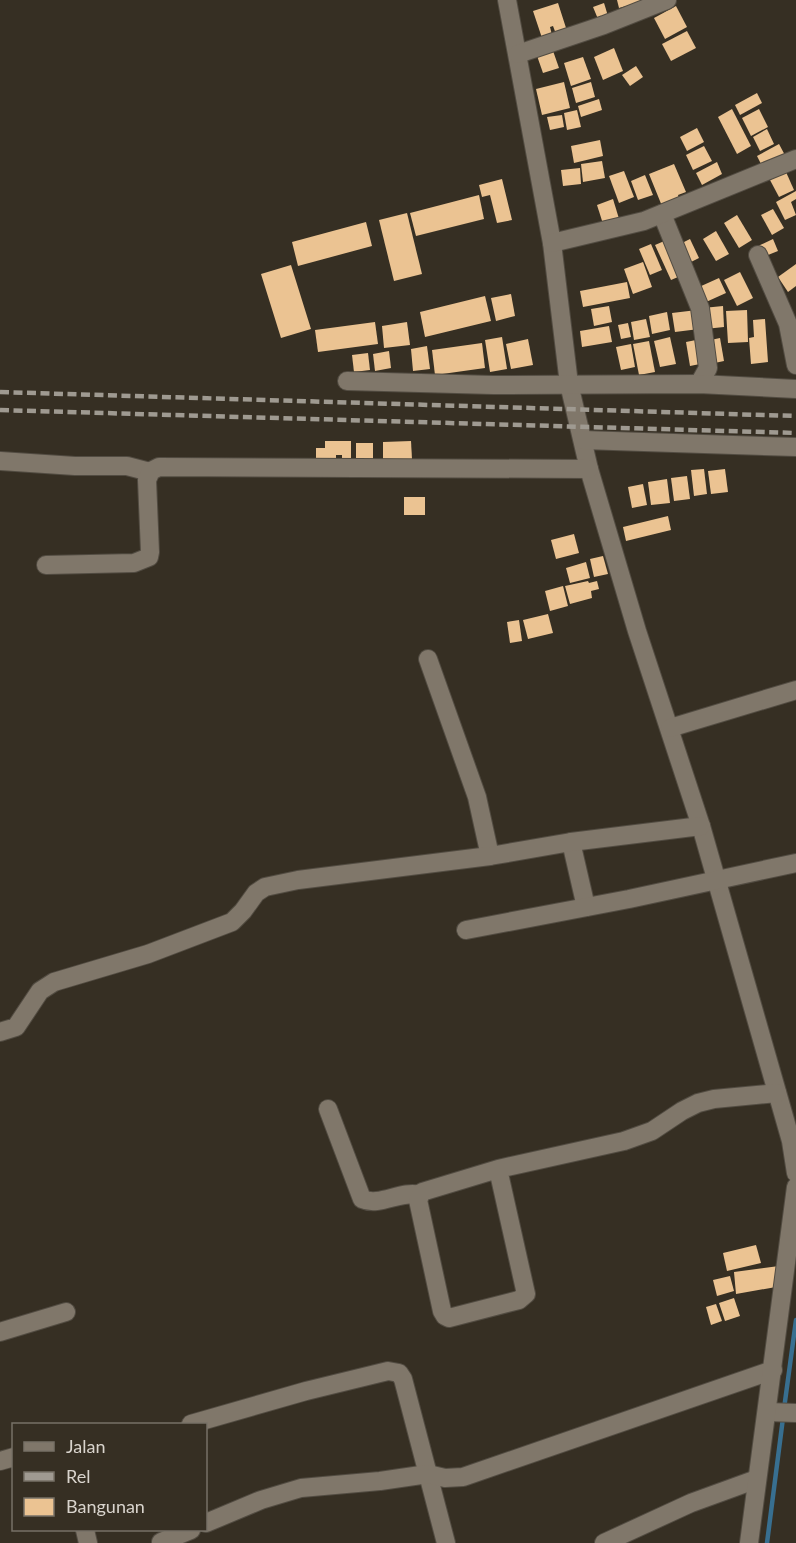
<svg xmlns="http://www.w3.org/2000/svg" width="796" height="1543" font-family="Lato,sans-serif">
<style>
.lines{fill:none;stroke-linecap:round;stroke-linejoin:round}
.stream{stroke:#386f90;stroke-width:4.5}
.building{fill:#ebc392}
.minor-casing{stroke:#524c42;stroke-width:20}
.minor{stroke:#80776a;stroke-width:18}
.rail{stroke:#9f9a91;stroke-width:4.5;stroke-dasharray:9 4.5;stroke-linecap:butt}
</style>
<rect width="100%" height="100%" fill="#362f23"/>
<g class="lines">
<g class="stream">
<path d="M784 1409 796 1320"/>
<path d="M767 1543 783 1418"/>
</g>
</g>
<g class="building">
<path d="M617 0H645V1L619 8Z"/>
<path d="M558 3 567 31 556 34 553 26 550 27 552 35 542 38 533 11Z"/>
<path d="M604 3 608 16 598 19 593 7Z"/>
<path d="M676 6 687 27 665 39 654 18Z"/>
<path d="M687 31 696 48 671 61 662 44Z"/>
<path d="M552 48 559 68 543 73 536 53Z"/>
<path d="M614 48 623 71 603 80 594 57Z"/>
<path d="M583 57 591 79 571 86 564 63Z"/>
<path d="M636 66 643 77 630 86 622 75Z"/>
<path d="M564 82 570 108 542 115 536 89Z"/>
<path d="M591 82 595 97 576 103 572 88Z"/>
<path d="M757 93 762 103 740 115 735 105Z"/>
<path d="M599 99 602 110 581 117 578 106Z"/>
<path d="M732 109 751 146 737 154 718 117Z"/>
<path d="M759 109 768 127 751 136 742 118Z"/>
<path d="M577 110 581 127 567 130 564 113Z"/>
<path d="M562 115 564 127 550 130 547 117Z"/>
<path d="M697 128 704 142 687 151 680 137Z"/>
<path d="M767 129 774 144 760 151 753 137Z"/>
<path d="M600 140 603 156 574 163 571 146Z"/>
<path d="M779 144 787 159 764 170 757 156Z"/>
<path d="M704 146 712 161 693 170 686 155Z"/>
<path d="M602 161 605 178 583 182 581 164Z"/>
<path d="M717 162 722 174 702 185 696 173Z"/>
<path d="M674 164 686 192 678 195 679 198 664 211 649 174Z"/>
<path d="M580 168 581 184 563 186 561 170Z"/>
<path d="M624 171 634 197 619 203 609 176Z"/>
<path d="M786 172 794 190 779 197 770 180Z"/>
<path d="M645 175 653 195 638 200 631 181Z"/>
<path d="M502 179 512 220 497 223 490 195 482 197 479 185Z"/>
<path d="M796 191V199L791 202 796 215 785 220 776 202Z"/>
<path d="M479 195 484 219 416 236 410 213Z"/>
<path d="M613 199 620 222 604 227 597 205Z"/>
<path d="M773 209 784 228 772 235 761 215Z"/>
<path d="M407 213 422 274 394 281 379 220Z"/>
<path d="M737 215 752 240 739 248 724 223Z"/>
<path d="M366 222 372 246 298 266 292 242Z"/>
<path d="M716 231 729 254 716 261 703 239Z"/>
<path d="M669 239 685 274 671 280 655 245Z"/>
<path d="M690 239 699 258 685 265 676 246Z"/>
<path d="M773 239 778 251 763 257 758 246Z"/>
<path d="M651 244 662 270 650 275 639 249Z"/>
<path d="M643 262 652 287 633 294 624 269Z"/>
<path d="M796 264V286L788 292 778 277Z"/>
<path d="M291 265 311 329 281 338 261 274Z"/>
<path d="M740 272 753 298 737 306 724 280Z"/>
<path d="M719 278 726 293 706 302 699 287Z"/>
<path d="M627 282 630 298 583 307 580 291Z"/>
<path d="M511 294 515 316 496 321 491 298Z"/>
<path d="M485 296 491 321 425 337 420 312Z"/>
<path d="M609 306 612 322 594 326 591 309Z"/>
<path d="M723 306 724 327 705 329 703 308Z"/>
<path d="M697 310 699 329 675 332 672 313Z"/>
<path d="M747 310 748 342 728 343 726 311Z"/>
<path d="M667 312 670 330 652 334 649 316Z"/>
<path d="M646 319 650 337 634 340 631 322Z"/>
<path d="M765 319 768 362 751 364 749 338 754 337 753 320Z"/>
<path d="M375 322 378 344 318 352 315 330Z"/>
<path d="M407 322 410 345 384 348 382 326Z"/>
<path d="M628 323 631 337 621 339 618 325Z"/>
<path d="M609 326 612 342 582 347 580 331Z"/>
<path d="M502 337 507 369 490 372 485 340Z"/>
<path d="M670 337 676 364 660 367 654 341Z"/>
<path d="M720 338 724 361 710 364 706 341Z"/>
<path d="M528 339 533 365 511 369 506 344Z"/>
<path d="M701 339 705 363 690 366 686 342Z"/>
<path d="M649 341 655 372 639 375 633 344Z"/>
<path d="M482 343 485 368 435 375 432 350Z"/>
<path d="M631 344 635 367 621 370 616 347Z"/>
<path d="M427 346 430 369 413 371 411 349Z"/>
<path d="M389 351 391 368 375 371 373 354Z"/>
<path d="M368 353 370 370 354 372 352 355Z"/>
<path d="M325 441H351V462H342V455H336V458H316V448H325Z"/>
<path d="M411 441 412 459 383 461V442Z"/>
<rect x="356" y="443" width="17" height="20"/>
<path d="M704 469 707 494 694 496 691 470Z"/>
<path d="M725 469 728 492 711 494 708 471Z"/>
<path d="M687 476 690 499 674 501 671 478Z"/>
<path d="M667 479 670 503 651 505 648 482Z"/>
<path d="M643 484 647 505 632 508 628 487Z"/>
<rect x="404" y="497" width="21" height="18"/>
<path d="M668 516 671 530 626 541 623 527Z"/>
<path d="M574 534 579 553 556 559 551 540Z"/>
<path d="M603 556 608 574 594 577 590 559Z"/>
<path d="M586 562 590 578 570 583 566 568Z"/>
<path d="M588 581 589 583 597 581 599 589 591 591 592 598 570 604 565 586Z"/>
<path d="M563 586 568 606 550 611 545 591Z"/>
<path d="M548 614 553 633 528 639 523 620Z"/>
<path d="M519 620 522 641 510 643 507 622Z"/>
<path d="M756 1245 761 1263 727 1271 723 1253Z"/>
<path d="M779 1266 776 1287 736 1294 734 1272Z"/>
<path d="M730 1276 734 1291 717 1296 713 1280Z"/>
<path d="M734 1298 740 1316 725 1321 719 1303Z"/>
<path d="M716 1304 722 1321 711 1325 706 1307Z"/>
</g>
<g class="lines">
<g class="minor-casing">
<g id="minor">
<path d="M507 0 552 243 569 384 589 469 637 631 701 826 791 1141 796 1173"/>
<path d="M518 54 604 25 667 0"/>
<path d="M662 214 700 308 708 368 699 384"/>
<path d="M552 243 644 221 796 159"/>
<path d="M758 255 788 324 796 365"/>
<path d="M347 381 493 385 699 384 796 389"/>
<path d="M583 440 796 447"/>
<path d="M0 461 75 466H127L150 472"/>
<path d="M46 565 134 563 149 557 150 552 147 480 151 471 159 467 589 469"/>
<path d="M428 659 477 797 490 856"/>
<path d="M670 728 796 690"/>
<path d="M571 842 586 907"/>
<path d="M466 930 629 899 796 863"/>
<path d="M0 1032 16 1027 40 991 54 982 148 954 232 922 243 911 256 893 265 887 298 880 490 856 571 842 701 826"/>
<path d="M328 1109 362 1199C380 1207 401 1190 420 1195"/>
<path d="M498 1169 526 1294 519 1300 449 1318 445 1316 442 1311 418 1200 422 1192 498 1169 624 1141 652 1131 682 1111 698 1103 714 1099 777 1093"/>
<path d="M0 1332 66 1312"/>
<path d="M768 1412 796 1413"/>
<path d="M191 1424 306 1391 388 1371 399 1373 403 1379 446 1543"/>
<path d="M0 1461 14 1457"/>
<path d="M206 1523 261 1500 301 1488 380 1481 428 1474 445 1478 463 1477 773 1370"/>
<path d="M85 1530 88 1543"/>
<path d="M161 1542 191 1530"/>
<path d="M604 1543 691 1503 757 1479"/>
<path d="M749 1543 796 1187"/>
</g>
</g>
<use href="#minor" class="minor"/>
<g class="rail">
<path d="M0 392 796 416"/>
<path d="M0 410 796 433"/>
</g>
</g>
<rect x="12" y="1423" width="195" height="108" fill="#362f23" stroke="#777167" stroke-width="1.5"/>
<rect x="24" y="1442" width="30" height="9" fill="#80776a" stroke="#777167" stroke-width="1.5"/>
<text x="66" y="1453" font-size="18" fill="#d9d4cd">Jalan</text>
<rect x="24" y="1472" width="30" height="9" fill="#9f9a91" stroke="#777167" stroke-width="1.5"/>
<text x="66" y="1483" font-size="18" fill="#d9d4cd">Rel</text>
<rect x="24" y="1498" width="30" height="18" fill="#ebc392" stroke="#777167" stroke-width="1.5"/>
<text x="66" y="1513" font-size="18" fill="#d9d4cd">Bangunan</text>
</svg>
